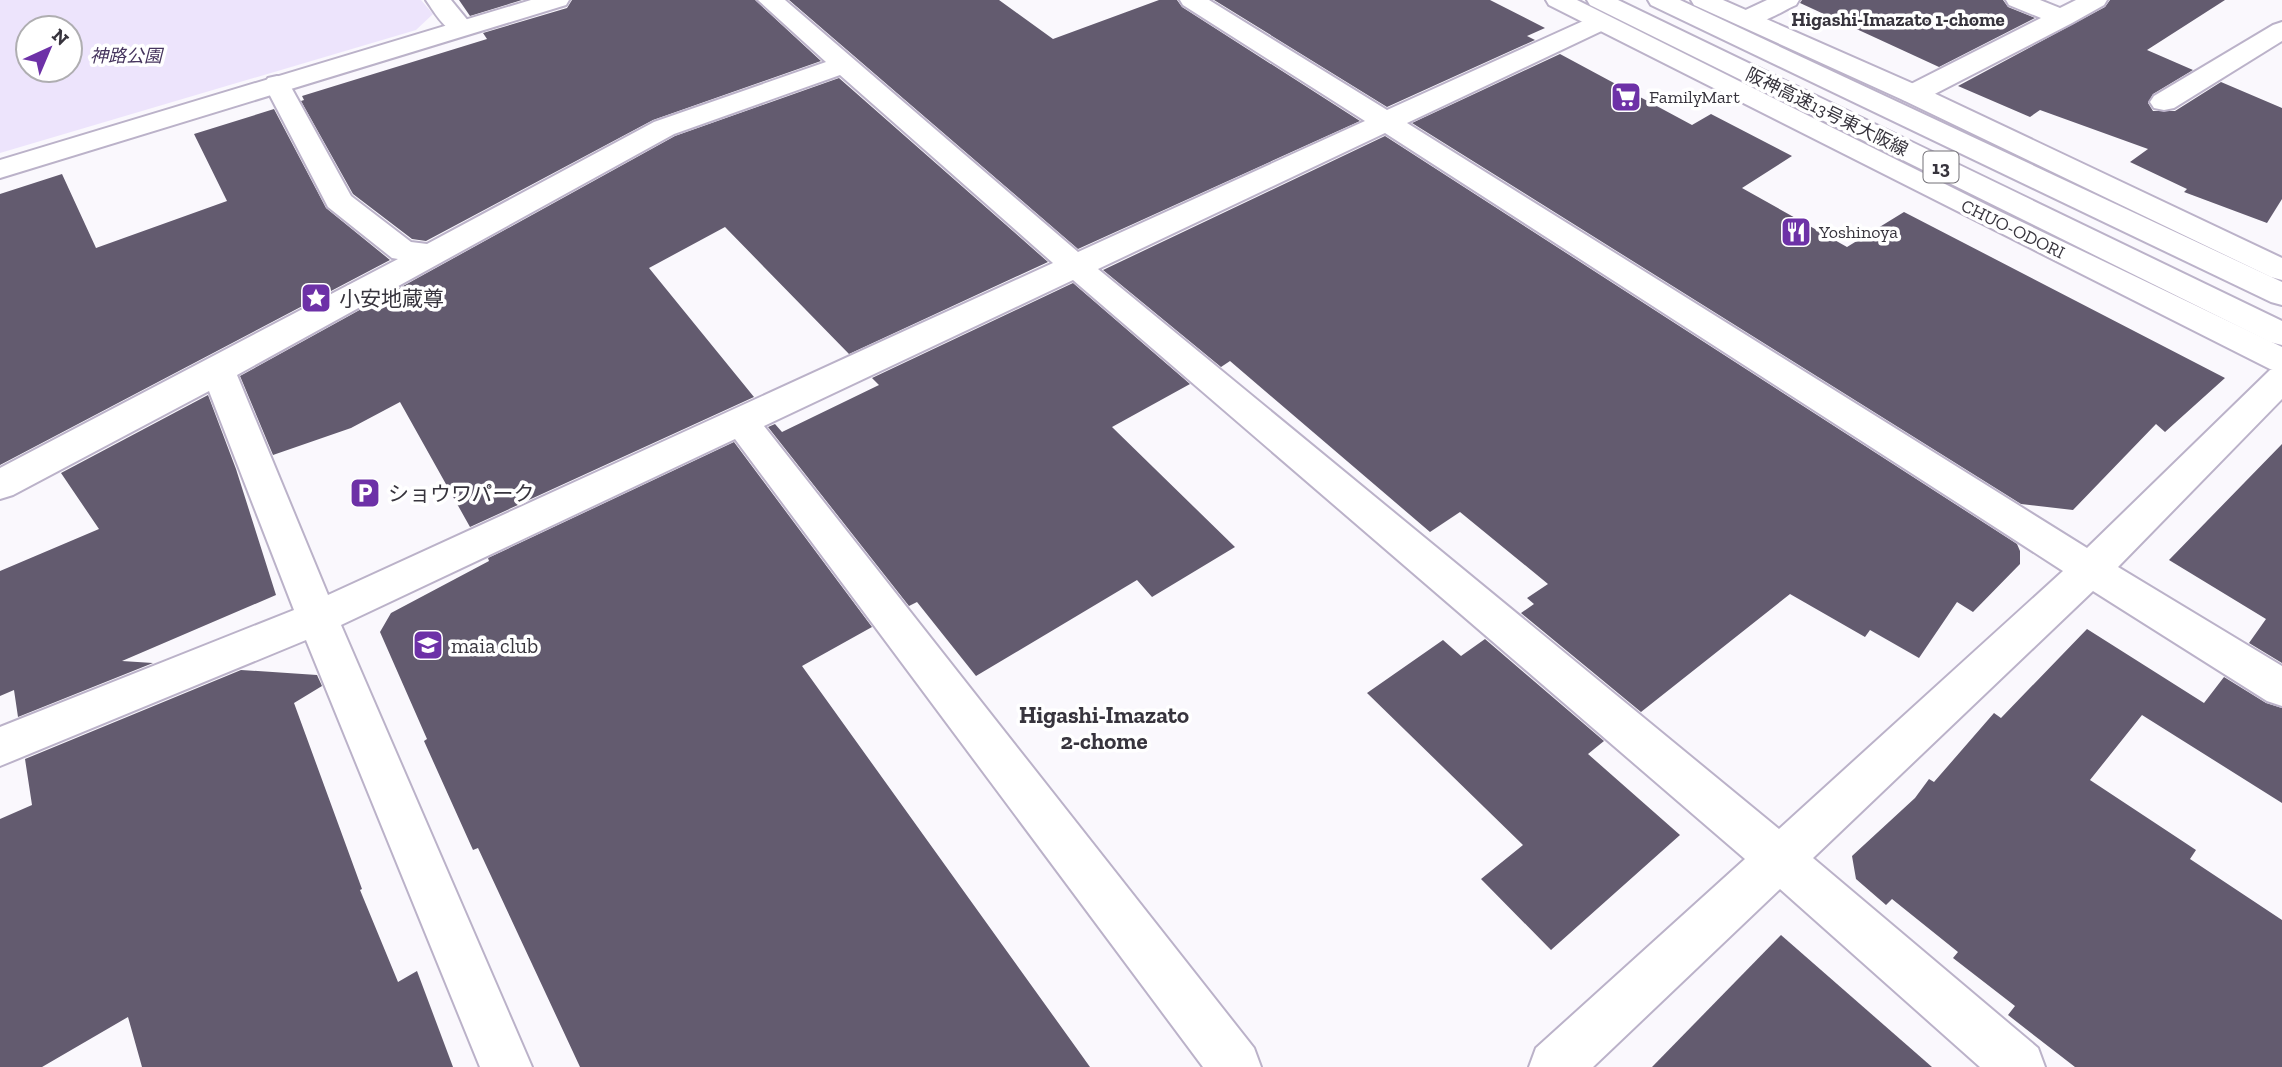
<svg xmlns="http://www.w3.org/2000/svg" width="2282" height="1067" font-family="'Zilla Slab','Noto Sans JP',serif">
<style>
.green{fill:#ede4fc;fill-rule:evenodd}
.building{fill:#635b6f}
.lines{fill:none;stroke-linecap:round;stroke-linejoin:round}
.street-casing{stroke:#bbb2c9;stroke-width:4}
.secondary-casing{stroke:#bbb2c9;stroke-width:4}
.primary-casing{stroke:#bbb2c9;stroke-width:4}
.highway-casing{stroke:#bbb2c9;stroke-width:4}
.street{fill:#fff;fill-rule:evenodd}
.secondary{fill:#fff;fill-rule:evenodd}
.primary{fill:#fff;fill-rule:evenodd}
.highway{fill:#fff;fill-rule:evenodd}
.labels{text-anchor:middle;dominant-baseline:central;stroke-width:7;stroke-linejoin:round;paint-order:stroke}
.far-park-label{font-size:18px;font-style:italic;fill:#46355e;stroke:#fff}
.far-poi-label{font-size:18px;fill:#37343d;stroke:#fff;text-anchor:start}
.far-street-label{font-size:18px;fill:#37343d;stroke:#fff}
.far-neighbourhood-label{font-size:19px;font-weight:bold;fill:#37343d;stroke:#fff}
.shield{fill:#fff;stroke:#737177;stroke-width:2}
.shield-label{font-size:19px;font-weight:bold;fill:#37343d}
.poi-label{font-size:21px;fill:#37343d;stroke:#fff;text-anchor:start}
.neighbourhood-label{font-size:23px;font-weight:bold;fill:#37343d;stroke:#fff}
</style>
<rect width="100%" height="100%" fill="#faf8fd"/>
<path class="green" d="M0 0H421L433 14 416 30 0 153ZM28 28H70V70H28Z"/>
<g class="building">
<path d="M459 0H522L470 16Z"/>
<path d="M572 0H755L821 61 653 120 426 241 412 239 353 194 301 101 304 100 302 96 487 39 483 33 567 8Z"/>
<path d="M789 0H999L1053 39 1159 0H1177L1182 7 1360 121 1078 249Z"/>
<path d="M1214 0H1490L1545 28 1527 36 1535 40 1387 107Z"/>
<path d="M1802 0H2003L2008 7 2035 18 1939 67 1800 3Z"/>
<path d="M2110 0H2225L2147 50 2193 70 2153 94 2148 103 2153 111H2175L2221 82 2282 108V199L2267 223 2184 192 2187 189 2130 162 2148 149 2040 110 2030 117 1958 86 2105 7Z"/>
<path d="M1560 54 1692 125 1711 114 1792 156 1742 188 1847 247 1904 212 2225 378 2165 432 2156 424 2073 510 2021 504 1412 123Z"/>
<path d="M839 78 1048 262 849 354 725 227 649 268 754 397 470 527 400 402 351 428 273 455 240 376 675 136Z"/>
<path d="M274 109 326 208 390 260 0 465V194L62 174 96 248 227 201 194 134Z"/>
<path d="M1385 136 2017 544 2020 551V564L1973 612 1957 602 1919 658 1870 630 1865 637 1790 594 1641 712 1521 613 1534 604 1527 598 1548 584 1460 512 1430 532 1230 361 1221 367 1103 270Z"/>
<path d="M1073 283 1190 384 1112 427 1235 547 1152 597 1137 580 976 676 917 602 909 606 768 427 775 424 782 432 879 385 872 378Z"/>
<path d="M208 395 236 469 276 595 122 661 153 663 18 717 14 690 0 696V571L99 529 61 473Z"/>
<path d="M734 442 872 627 802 666 1090 1067H580L478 848 473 850 424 741 427 739 380 632 391 613 489 561 488 558Z"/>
<path d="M2282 444V663L2249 643 2266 619 2169 560Z"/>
<path d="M2087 629 2204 703 2224 677 2266 703 2282 708V803L2142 715 2090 780 2196 850 2190 859 2282 920V1067H2075L2008 1015 2015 1006 1953 958 1958 952 1892 899 1886 905 1856 879 1852 856 1915 798 1929 779 1934 782 1994 713 2001 718Z"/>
<path d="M1485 639 1604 741 1588 754 1680 835 1551 950 1481 879 1523 845 1367 693 1443 640 1461 656Z"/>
<path d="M241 670 317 675 322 686 294 703 362 889 360 890 398 982 417 971 453 1067H142L128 1017 42 1067H0V819L32 805 25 759Z"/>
<path d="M1781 935 1932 1067H1652Z"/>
</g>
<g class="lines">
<g class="street-casing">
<g id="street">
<path d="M426 0H451L474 28 470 33C449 39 437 16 426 0Z"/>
<path d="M758 0H785L1078 252 1365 121 1183 5 1180 0H1209L1387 110 1592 17 1601 14 1610 17 1614 22 1610 27 1407 123 2087 548 2270 370 2282 366V399L2118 567 2282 666V706L2267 701 2093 591 1813 858 2038 1048 2045 1067H1980L1780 889 1593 1067H1529L1536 1048 1745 859 1073 280 764 426 1254 1048 1261 1067H1203L735 439 341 625 532 1067H480L306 640 0 766V727L294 610 209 391 13 495 0 499V468L398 259 392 258 328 207 264 84 268 78 277 76 286 78 351 196 411 242 427 244 654 122 826 62ZM840 75 1053 263 328 595 237 375 674 134ZM1385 133 2063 571 1779 829 1098 269Z"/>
<path d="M1767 0H1799L1796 5C1778 13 1757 29 1737 24L1733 19 1737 14Z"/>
<path d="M2006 0H2040L2060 8 2076 0H2107L2104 5 2072 23 1923 100 1913 102 1903 100 1900 94 1903 88 2041 18 2009 5Z"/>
<path d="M2282 22V41L2174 108 2164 110 2154 108 2150 102 2154 96 2273 25Z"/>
</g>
</g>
<g class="secondary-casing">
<path id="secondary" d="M531 0H569L566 5 0 178V160Z"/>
</g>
<g class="primary-casing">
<g id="primary">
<path d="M1546 0H1577L2001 212 2282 347V372L2270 369 1549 5Z"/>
<path d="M1691 0H1723L1923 88 2282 258V280L2271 277 1903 100 1694 5Z"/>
</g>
</g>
<g class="highway-casing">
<g id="highway">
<path d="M1587 0H1618L2282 321V345L2270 342 1590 5Z"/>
<path d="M1648 0H1680L2282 282V305L2271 302 1651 5Z"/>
</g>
</g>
<use href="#street" class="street"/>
<use href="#secondary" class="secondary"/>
<use href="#primary" class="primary"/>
<use href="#highway" class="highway"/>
</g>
<defs>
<g id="supermarket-square" transform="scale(1.575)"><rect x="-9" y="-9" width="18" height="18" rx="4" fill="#6d31a7" stroke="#fff"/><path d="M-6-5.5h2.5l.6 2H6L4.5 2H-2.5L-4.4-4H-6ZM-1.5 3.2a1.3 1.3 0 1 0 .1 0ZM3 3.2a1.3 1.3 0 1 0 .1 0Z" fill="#fff"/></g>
<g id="restaurant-square" transform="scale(1.575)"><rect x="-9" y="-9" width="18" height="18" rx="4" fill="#6d31a7" stroke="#fff"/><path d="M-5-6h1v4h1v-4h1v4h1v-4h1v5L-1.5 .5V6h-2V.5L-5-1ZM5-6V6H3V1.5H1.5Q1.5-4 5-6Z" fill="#fff"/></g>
<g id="sight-square" transform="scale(1.575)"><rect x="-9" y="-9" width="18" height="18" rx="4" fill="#6d31a7" stroke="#fff"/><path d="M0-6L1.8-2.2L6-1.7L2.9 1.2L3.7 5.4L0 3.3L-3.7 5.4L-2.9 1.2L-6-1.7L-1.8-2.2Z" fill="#fff"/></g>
<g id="parking-square" transform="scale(1.575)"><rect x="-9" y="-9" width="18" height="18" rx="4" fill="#6d31a7" stroke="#fff"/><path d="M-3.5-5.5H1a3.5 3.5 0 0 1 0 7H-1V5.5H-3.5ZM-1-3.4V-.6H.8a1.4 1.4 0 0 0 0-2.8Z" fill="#fff"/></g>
<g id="school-square" transform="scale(1.575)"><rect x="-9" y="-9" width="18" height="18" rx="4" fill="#6d31a7" stroke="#fff"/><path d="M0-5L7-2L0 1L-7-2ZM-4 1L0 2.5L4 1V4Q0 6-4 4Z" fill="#fff"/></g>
</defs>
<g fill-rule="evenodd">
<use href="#supermarket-square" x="1626" y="97"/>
<use href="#restaurant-square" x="1796" y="232"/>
<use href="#sight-square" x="316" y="298"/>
<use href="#parking-square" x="365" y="493"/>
<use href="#school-square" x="428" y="645"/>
</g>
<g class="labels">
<g class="far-park-label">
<text x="126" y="56">神路公園</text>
</g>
<g class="far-poi-label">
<text x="1649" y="97">FamilyMart</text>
<text x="1819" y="232">Yoshinoya</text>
</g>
<g class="far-street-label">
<text transform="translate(1827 112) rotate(26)">阪神高速13号東大阪線</text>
<text transform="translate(2013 229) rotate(26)">CHUO-ODORI</text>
</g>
<g class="far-neighbourhood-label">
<text x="1898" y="19">Higashi-Imazato 1-chome</text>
</g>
<rect class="shield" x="1923.5" y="151.5" width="35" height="31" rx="5"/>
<g class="shield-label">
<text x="1941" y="167">13</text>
</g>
<g class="poi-label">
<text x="339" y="298">小安地蔵尊</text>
<text x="388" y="493">ショウワパーク</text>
<text x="451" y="645">maia club</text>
</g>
<g class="neighbourhood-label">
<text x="1104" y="715">Higashi-Imazato<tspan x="1104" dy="26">2-chome</tspan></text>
</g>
</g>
<g transform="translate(49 49) rotate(44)"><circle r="33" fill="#ffffff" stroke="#afaeb1" stroke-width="2"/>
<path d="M0-5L12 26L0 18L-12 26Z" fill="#6d31a7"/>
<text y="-10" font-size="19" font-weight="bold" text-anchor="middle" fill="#37343d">N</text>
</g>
</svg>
